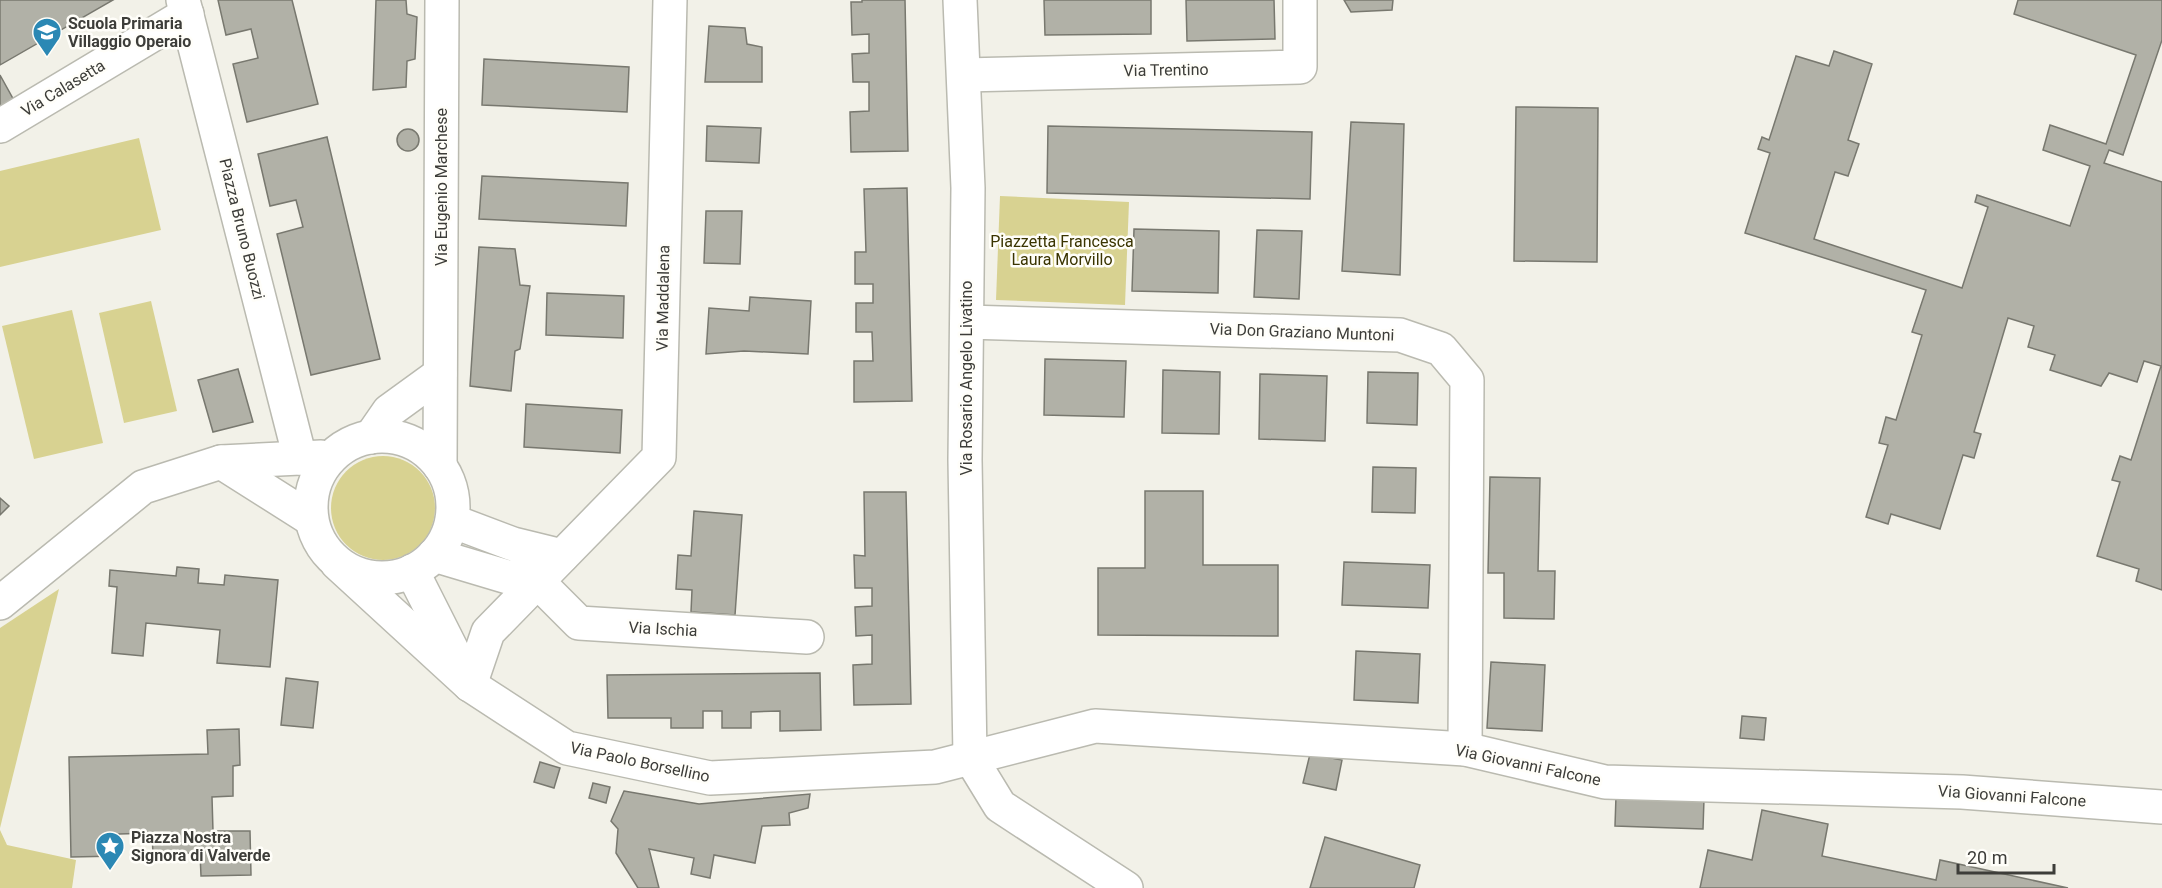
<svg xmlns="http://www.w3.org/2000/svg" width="2162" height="888" font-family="Roboto,sans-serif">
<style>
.green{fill:#d8d291}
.building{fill:#b1b1a7;stroke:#78786f;stroke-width:1.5}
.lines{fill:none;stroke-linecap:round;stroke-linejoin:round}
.minor-casing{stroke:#babab0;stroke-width:36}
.minor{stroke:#fff;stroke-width:33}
.labels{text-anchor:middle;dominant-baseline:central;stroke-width:5;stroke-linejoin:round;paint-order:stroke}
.poi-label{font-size:16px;font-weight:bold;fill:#3d3d39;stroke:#fffef9;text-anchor:start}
.street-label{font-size:16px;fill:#3d3d39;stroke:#fffef9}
.park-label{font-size:16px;fill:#3a3400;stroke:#fffef9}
</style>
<rect width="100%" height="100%" fill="#f2f1e8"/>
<g class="green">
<path d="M139 138 161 230 0 267V171Z"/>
<path d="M1000 196 1129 202 1125 305 996 300Z"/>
<path d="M151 301 177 411 124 423 99 313Z"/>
<path d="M72 310 103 443 34 459 2 326Z"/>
<circle cx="383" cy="508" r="52"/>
<path d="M59 589 0 828V628Z"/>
<path d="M0 830 7 845 76 860 72 888H0Z"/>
</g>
<g class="building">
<path d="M0 0H113L0 65Z"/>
<path d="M218 0H292L318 104 247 122 233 64 258 58 251 29 226 35Z"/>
<path d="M376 0H406L407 14 417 17 415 59 407 61 406 87 373 90Z"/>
<path d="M862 0H905L908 151 851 152 850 112 869 111V82H853L852 54 869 53V34L852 35 851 2H862Z"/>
<path d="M1044 0H1151V34L1045 35Z"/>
<path d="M1186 0H1274L1275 39 1187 41Z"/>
<path d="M1344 0H1393L1392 10 1351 12Z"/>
<path d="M2018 0H2162V40L2123 155 2109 150 2104 163 2162 182V590L2136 581 2139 569 2097 556 2120 482 2112 480 2120 456 2131 460 2161 366 2144 361 2137 382 2109 373 2101 386 2050 370 2055 355 2028 347 2034 326 2008 318 1974 432 1981 434 1974 458 1963 455 1940 529 1891 514 1888 524 1866 517 1888 445 1879 443 1886 417 1896 420 1922 335 1912 332 1926 290 1745 233 1770 153 1758 149 1762 137 1769 140 1796 56 1829 66 1834 51 1872 64 1848 140 1859 144 1848 176 1835 172 1814 239 1962 288 1988 207 1975 202 1977 195 2070 226 2090 166 2043 150 2050 125 2106 144 2136 55 2014 14Z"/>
<path d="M709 26 745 28 747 44 762 47V82H705Z"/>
<path d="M484 59 629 67 627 112 482 105Z"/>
<path d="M0 75 16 104 0 113Z"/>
<path d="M1516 107 1598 108 1597 262 1514 261Z"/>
<path d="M1351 122 1404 124 1400 275 1342 271Z"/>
<path d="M707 126 761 128 759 163 706 161Z"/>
<path d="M1048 126 1312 132 1310 199 1047 193Z"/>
<circle cx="408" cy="140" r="11"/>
<path d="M327 137 380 359 311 375 277 234 303 227 296 200 270 206 258 154Z"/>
<path d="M482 176 628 183 626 226 479 219Z"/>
<path d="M907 188 912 401 854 402V361H873L872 332H856V303H873V284H855V252H866L864 189Z"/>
<path d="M706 211H742L740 264 704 263Z"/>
<path d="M1134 229 1219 231 1218 293 1132 291Z"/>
<path d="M1257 230 1302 231 1299 299 1254 297Z"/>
<path d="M479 247 515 249 520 285 530 286 520 349 515 351 511 391 470 386Z"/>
<path d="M547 293 624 296 623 338 546 335Z"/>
<path d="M750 297 811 301 808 354 744 351 706 354 709 308 749 311Z"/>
<path d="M1045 359 1126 361 1124 417 1044 415Z"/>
<path d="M238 369 253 422 213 432 198 380Z"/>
<path d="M1163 370 1220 372 1219 434 1162 433Z"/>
<path d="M1368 372 1418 373 1417 425 1367 423Z"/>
<path d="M1260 374 1327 376 1325 441 1259 439Z"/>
<path d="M526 404 622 410 620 453 524 447Z"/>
<path d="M1373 467 1416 468 1415 513 1372 512Z"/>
<path d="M1490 477 1540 478 1538 571H1555L1554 619 1504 618V573H1488Z"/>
<path d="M1145 491H1203V565H1278V636L1098 635V568H1145Z"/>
<path d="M864 492H906L911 704 854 705 853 665 872 664V635L856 636 855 607 872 606V588H855L854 555 865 556Z"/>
<path d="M0 498 9 506 0 515Z"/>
<path d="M694 511 742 515 735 615 691 612 692 590 676 589 678 555 691 556Z"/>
<path d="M1344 562 1430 565 1428 608 1342 605Z"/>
<path d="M177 567 199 569 198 583 224 585 225 575 278 580 270 667 217 663 220 630 146 623 143 656 112 653 117 587 109 586 110 570 176 576Z"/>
<path d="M1356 651 1420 654 1418 703 1354 700Z"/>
<path d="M1491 662 1545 665 1542 731 1487 728Z"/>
<path d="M820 673 821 730 780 731V711L751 712V728H722V711H703V728H671V718H608L607 675Z"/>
<path d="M286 678 318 682 313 728 281 725Z"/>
<path d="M1742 716 1766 718 1764 740 1740 738Z"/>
<path d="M239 729 240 765 233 766V796L212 797 213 831H250L251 875 201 876 200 853 153 854 152 833 119 834V856L71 857 69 757 208 754 207 730Z"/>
<path d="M1310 754 1342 760 1336 790 1303 783Z"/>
<path d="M540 762 560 768 554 788 534 782Z"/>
<path d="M593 783 610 787 606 803 589 798Z"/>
<path d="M624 791 699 804 810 794 808 808 789 813 790 825 762 826 755 863 714 855 710 878 691 874 694 858 649 849 659 888H638L616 853 618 829 611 821Z"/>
<path d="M1616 796 1704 799 1703 829 1615 826Z"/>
<path d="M1762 810 1828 824 1822 856 1936 880 1940 860 2068 888H1700L1708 850 1752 860Z"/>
<path d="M1325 837 1420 865 1414 888H1310Z"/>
</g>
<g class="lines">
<g class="minor-casing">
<g id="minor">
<path d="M183 0 300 458"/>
<path d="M960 0 968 188 965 460 970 757 1000 806 1126 888"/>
<path d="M964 75 1300 67V0"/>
<path d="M0 126 187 14"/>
<path d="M967 322 1400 335 1441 349 1467 380 1465 749"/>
<circle cx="382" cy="507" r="71"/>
<path d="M371 437 389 411 440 374"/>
<path d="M221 462 311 519"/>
<path d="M440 466 442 0"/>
<path d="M452 521 513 544 562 556"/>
<path d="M434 555 511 578 552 560"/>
<path d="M337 563 470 685 567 748 710 778 935 767 1095 726 1465 749 1605 782 1962 792 2162 807"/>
<path d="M412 571 460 666"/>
<path d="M537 581 579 623 807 637"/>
<path d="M0 603 143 487 221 462 321 457"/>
<path d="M470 685 488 632 659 457 670 0"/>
</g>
</g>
<use href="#minor" class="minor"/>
</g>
<defs>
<g id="school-pin" transform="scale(1.5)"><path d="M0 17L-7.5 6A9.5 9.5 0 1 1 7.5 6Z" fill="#2b88b4" stroke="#fffef9"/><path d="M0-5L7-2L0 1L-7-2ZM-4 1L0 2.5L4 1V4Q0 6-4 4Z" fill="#fff"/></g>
<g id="sight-pin" transform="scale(1.5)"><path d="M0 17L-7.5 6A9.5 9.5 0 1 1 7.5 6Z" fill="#2b88b4" stroke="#fffef9"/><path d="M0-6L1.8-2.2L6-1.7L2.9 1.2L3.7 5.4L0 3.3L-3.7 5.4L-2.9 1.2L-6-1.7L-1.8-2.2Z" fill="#fff"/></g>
</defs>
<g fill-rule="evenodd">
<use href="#school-pin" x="47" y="32"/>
<use href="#sight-pin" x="110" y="846"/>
</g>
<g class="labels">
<g class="poi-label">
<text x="68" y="23">Scuola Primaria<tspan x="68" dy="18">Villaggio Operaio</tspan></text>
<text x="131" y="837">Piazza Nostra<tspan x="131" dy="18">Signora di Valverde</tspan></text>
</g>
<g class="street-label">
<text transform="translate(1166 70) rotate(-1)">Via Trentino</text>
<text transform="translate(63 88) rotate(-31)">Via Calasetta</text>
<text transform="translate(441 187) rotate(-90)">Via Eugenio Marchese</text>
<text transform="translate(242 229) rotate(76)">Piazza Bruno Buozzi</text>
<text transform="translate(663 298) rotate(-89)">Via Maddalena</text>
<text transform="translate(1302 332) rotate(2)">Via Don Graziano Muntoni</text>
<text transform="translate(966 378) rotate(-90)">Via Rosario Angelo Livatino</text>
<text transform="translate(663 629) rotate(3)">Via Ischia</text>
<text transform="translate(640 762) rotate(12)">Via Paolo Borsellino</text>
<text transform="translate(1528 765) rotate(12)">Via Giovanni Falcone</text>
<text transform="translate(2012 796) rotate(4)">Via Giovanni Falcone</text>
</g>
<g class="park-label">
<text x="1062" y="241">Piazzetta Francesca<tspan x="1062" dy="18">Laura Morvillo</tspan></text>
</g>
</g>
<path d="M1958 864v9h96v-9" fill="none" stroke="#3d3d39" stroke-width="3"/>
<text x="1967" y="864" font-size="18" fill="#3d3d39" stroke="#fffef9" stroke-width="4.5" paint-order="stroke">20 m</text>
</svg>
